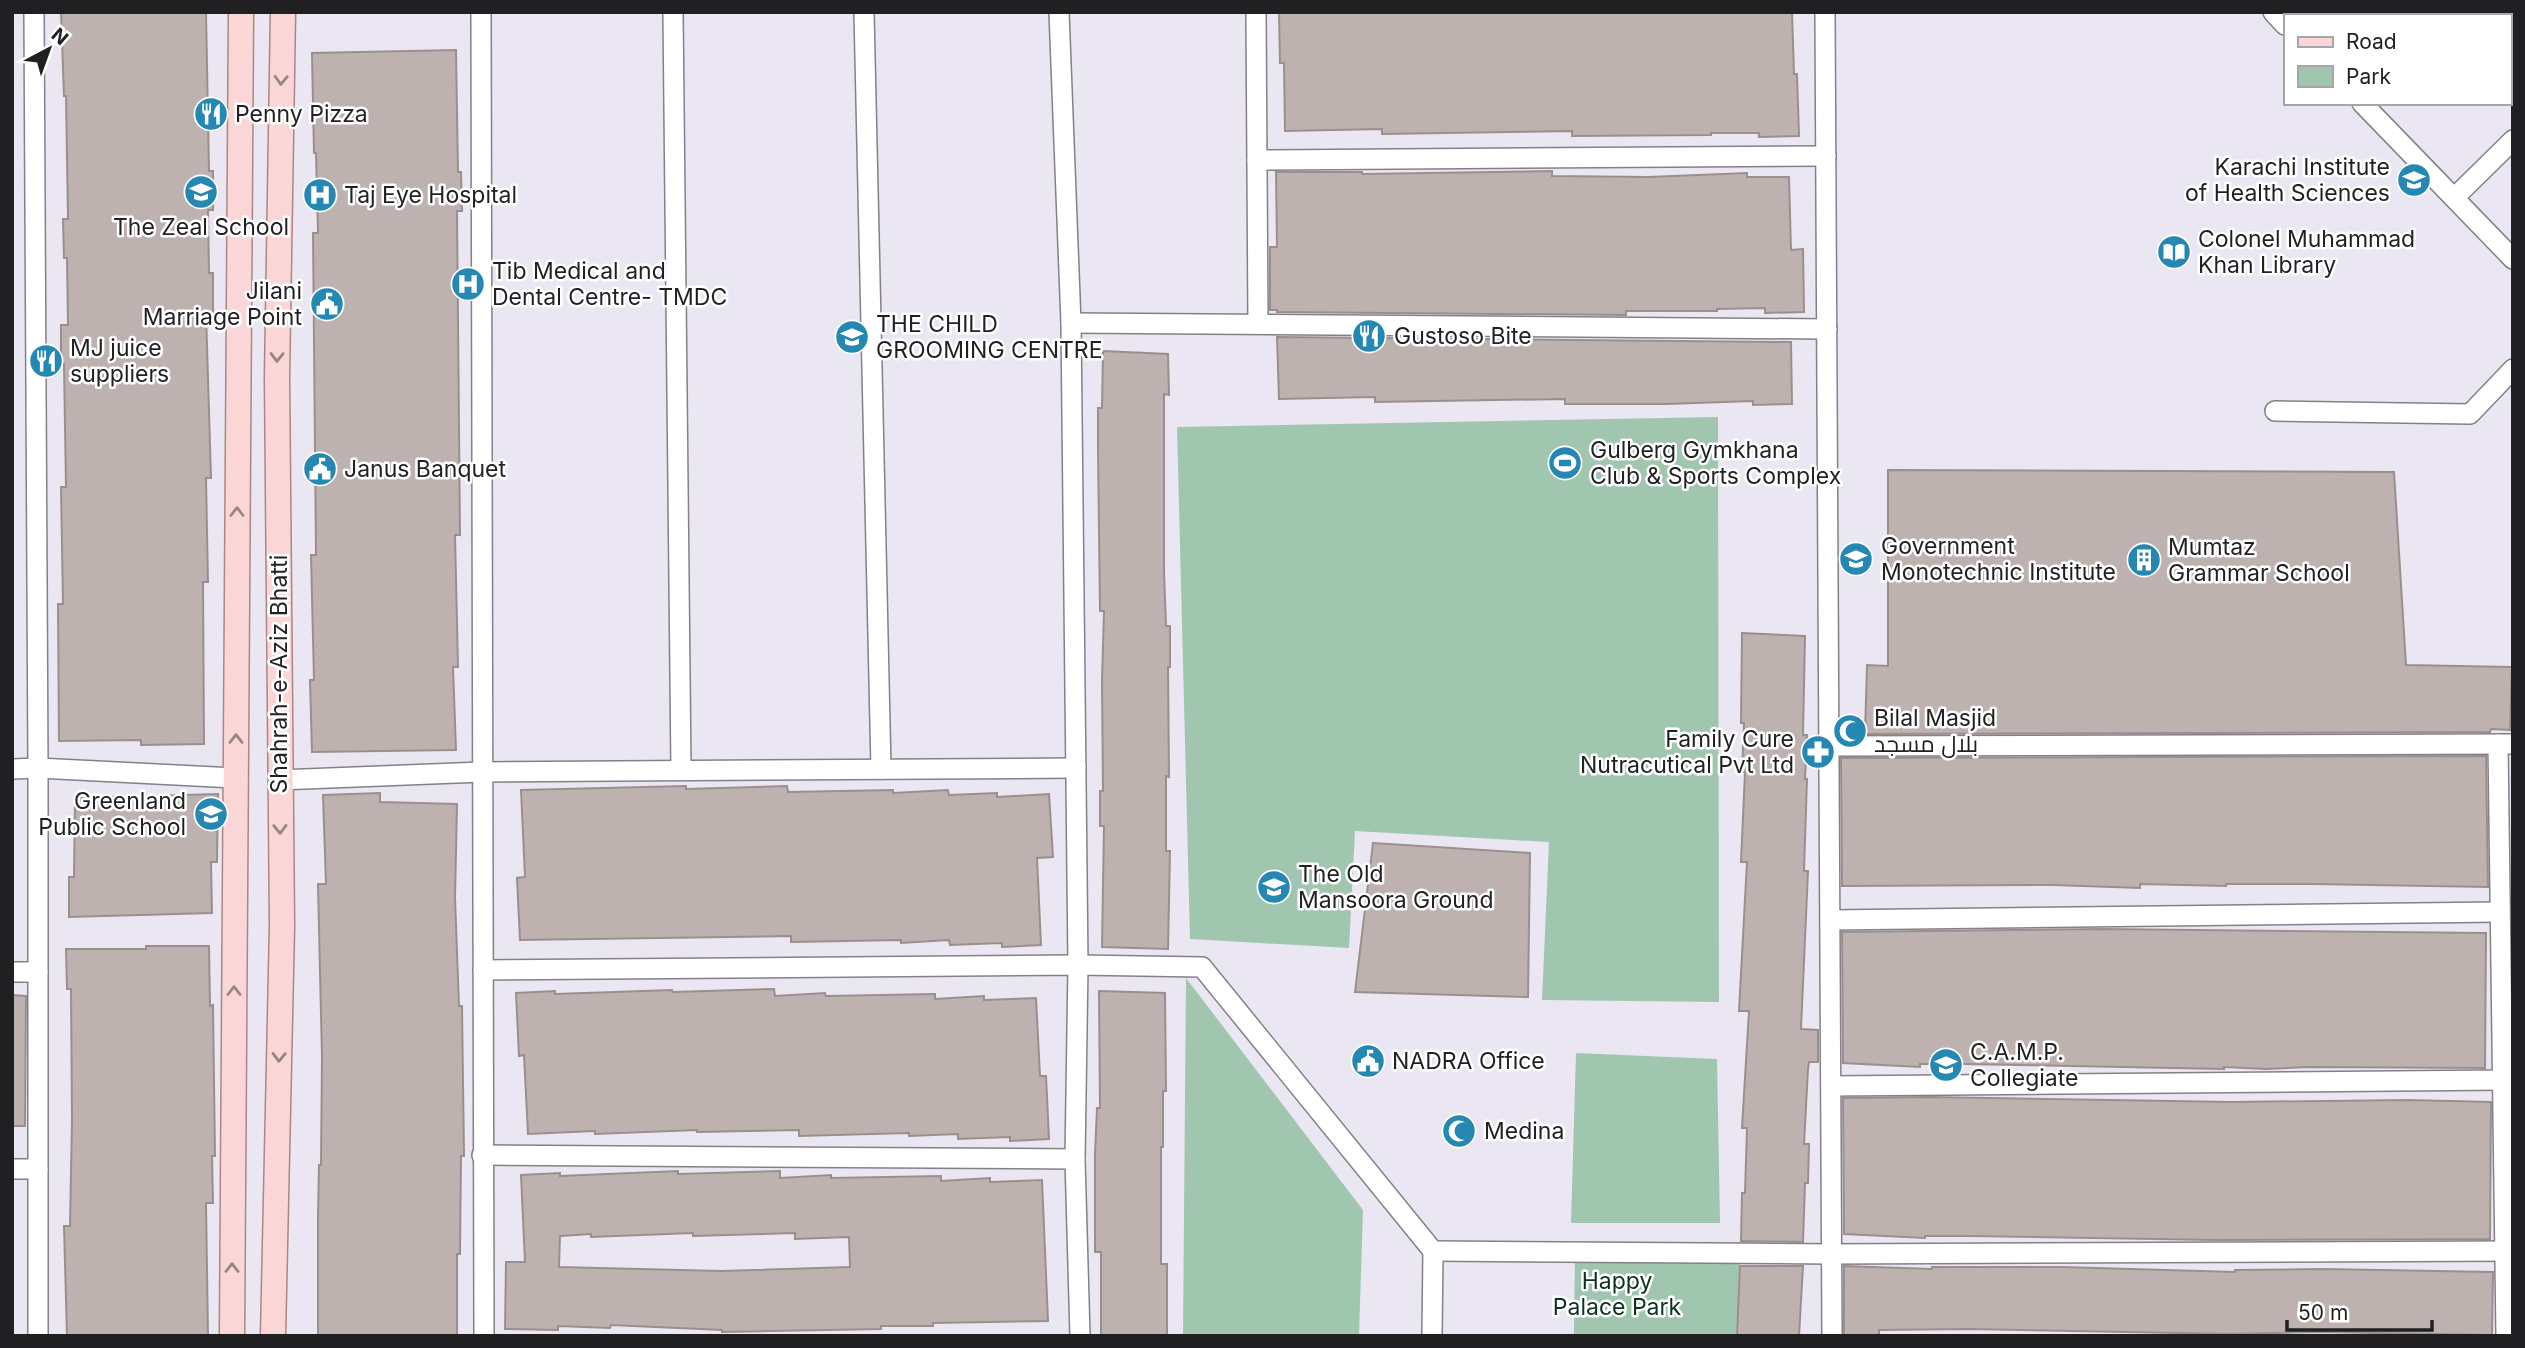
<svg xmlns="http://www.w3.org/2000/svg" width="2525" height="1348" font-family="Inter,Cairo,sans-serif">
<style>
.green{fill:#a1c6af}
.building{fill:#bdb2af;stroke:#9b8f8d;stroke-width:2;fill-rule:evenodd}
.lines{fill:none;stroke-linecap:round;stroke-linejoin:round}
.minor-casing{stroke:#838089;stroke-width:22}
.major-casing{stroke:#ac8685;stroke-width:27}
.minor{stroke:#fff;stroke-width:19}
.major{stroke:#fad7d6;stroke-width:24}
.oneway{stroke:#988485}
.labels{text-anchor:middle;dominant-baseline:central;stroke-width:5;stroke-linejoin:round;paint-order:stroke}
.poi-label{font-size:23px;fill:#201f22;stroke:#fff;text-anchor:start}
.street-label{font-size:23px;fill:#201f22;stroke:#fff}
.park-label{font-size:23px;fill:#0b321f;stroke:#fff}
</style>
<rect width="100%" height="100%" fill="#eae7f2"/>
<g class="green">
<path d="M1718 417 1719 1002 1542 1000 1549 842 1355 831 1349 948 1190 939 1177 427Z"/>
<path d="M1186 978 1363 1210 1359 1335 1183 1336Z"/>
<path d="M1576 1053 1717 1059 1720 1223H1571Z"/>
<path d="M1575 1252 1740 1258 1739 1336H1574Z"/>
</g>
<g class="building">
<path d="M61 12H206L209 171H213V210H208L209 273H213V312H206L211 478H206L208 582H203L204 744 141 745V740L59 741 58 604H63L61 487H66L64 364H61V325H68L67 258H64L63 219H68L66 96H64Z"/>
<path d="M1279 12H1792L1794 74H1797L1799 136 1759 137V133H1711V135L1572 136V131L1382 134V129L1285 131 1284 63H1280Z"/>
<path d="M456 50 458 172H461L462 211H457L460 535H455L458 667H453L456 750 312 752 310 680H314L311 555H316L313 233H318L316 153H314L312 53Z"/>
<path d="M1552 171V176L1648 177 1747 173V177H1789L1791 250 1803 249 1804 312 1765 313V308L1717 309V311H1626V315L1277 312V310H1270V247H1277L1276 172H1362V174Z"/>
<path d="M1277 337 1791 342 1792 404 1753 405V401L1666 404H1565V399L1375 402V397L1279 399Z"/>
<path d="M1103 351 1168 354 1169 395 1164 394V571L1166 626H1170V667H1168L1169 777 1166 776V851H1170L1168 949 1102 947 1104 826H1100V791H1103L1102 681 1104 611H1100L1098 449V408H1102Z"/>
<path d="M1888 470 2394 472 2406 665 2512 667 2510 730 2491 729 2490 732 1865 734 1867 665 1888 666Z"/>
<path d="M1742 633 1805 636 1803 735H1807L1805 779H1807L1804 871H1808L1801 1029 1818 1030V1062H1809L1808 1069 1804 1144H1809L1808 1183H1805L1803 1242 1741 1241 1742 1193H1745L1747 1128H1742L1749 1011H1739L1747 862H1741L1745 772H1742L1744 723H1741Z"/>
<path d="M2486 756 2488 887 2312 884H2226V886L2140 884V888L2053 885 1842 886 1841 758Z"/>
<path d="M686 786V789L787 786 788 792 893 790V793L948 790 949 795 997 793V797L1049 794 1053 857 1037 858 1041 945 1002 947V943L950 945 949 940 901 943V940L791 942V936L520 940 517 878 525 877 521 790Z"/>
<path d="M380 793V802L457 804 455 898 459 1006H462L464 1156H461L460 1254H457V1336H318V1217L319 1165H321L322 1058 318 884H326L323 795Z"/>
<path d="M218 794 217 862H211L212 913 69 917V877H74L75 798Z"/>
<path d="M1373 843 1530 853 1528 997 1355 992Z"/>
<path d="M2103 929 2486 933 2485 1068 2309 1067 2266 1069 2224 1067V1069L1963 1064H1920V1067L1843 1063 1842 932Z"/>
<path d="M146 946H209L210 1006 213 1005 215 1156H212L213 1203H206L208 1336H67L64 1226H70L72 1120 71 989H67L66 949H146Z"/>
<path d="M774 989 775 996 825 993 826 996 935 994V999L984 996V1000L1036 998 1040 1076H1046L1049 1139 1010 1141V1137L958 1139V1134L909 1136V1133L799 1136V1130L697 1132V1130L595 1134V1131L528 1134 524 1055 519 1056 516 993 555 991V994L672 990 673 992Z"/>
<path d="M1099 991 1165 993 1166 1091H1163V1147H1161V1264H1167V1336H1101V1252H1095V1154L1097 1108H1100Z"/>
<path d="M12 995 26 996 25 1126H12Z"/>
<path d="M1930 1097 2232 1102 2408 1100 2491 1102 2490 1239 2214 1240 1969 1236H1925V1238L1844 1234 1843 1098Z"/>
<path d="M678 1171V1174L780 1171V1178L831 1175V1178L941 1176V1181L990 1178V1182L1042 1180 1048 1321 933 1323V1326H881V1329L771 1331 722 1332V1330L611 1325 610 1328 558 1326V1330L505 1329 506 1262H525L521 1175 560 1173V1176ZM693 1233V1236L795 1233V1239L849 1237 850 1267 721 1271 559 1267 560 1236 591 1234V1237Z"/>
<path d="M1740 1266H1803L1799 1336H1737Z"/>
<path d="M1844 1266 1932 1269V1267H2062L2235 1272V1270L2323 1269 2493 1272 2492 1335 2316 1332 2230 1334 1970 1329 1879 1330V1336H1844Z"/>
</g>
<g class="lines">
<g class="minor-casing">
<g id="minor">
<path d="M34 12 38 768V1336"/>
<path d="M481 12 484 1336"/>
<path d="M673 12 681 770"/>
<path d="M864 12 881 769"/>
<path d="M1059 12 1071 323 1078 965 1075 1159 1080 1336"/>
<path d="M1256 12 1258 324"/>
<path d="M1825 12 1832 1336"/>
<path d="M2273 12 2285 25"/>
<path d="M2405 16 2409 12"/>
<path d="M2362 103 2513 259"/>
<path d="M1257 160 1826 156"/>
<path d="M2455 197 2513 140"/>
<path d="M1071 323 1827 329"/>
<path d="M2275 411 2470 414 2513 369"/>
<path d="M2498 744 2506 1336"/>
<path d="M1829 746 2513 744"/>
<path d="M12 769 38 768 235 778"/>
<path d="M279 780 482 772 1076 768"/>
<path d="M1830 920 2500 912"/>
<path d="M483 970 1078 965 1202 967 1433 1251 1432 1336"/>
<path d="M12 972H38"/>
<path d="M1831 1086 2503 1080"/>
<path d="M482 1155 1075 1159"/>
<path d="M12 1169H38"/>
<path d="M1433 1251 1831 1254 2513 1251"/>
</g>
</g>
<g class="major-casing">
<g id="major">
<path d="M232 1336 241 12"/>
<path d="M273 1336 282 926 277 378 283 12"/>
</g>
</g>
<use href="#minor" class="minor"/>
<use href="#major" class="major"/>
</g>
<defs><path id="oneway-chevron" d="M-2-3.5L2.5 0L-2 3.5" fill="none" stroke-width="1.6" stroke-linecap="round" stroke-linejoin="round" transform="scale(1.75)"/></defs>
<g class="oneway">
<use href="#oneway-chevron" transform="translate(281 80) rotate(92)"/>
<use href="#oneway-chevron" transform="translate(277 357) rotate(91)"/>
<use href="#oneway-chevron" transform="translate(237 512) rotate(-90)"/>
<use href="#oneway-chevron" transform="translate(236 739) rotate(-90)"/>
<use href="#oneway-chevron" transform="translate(280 829) rotate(89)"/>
<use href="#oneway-chevron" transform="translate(234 991) rotate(-90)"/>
<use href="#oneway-chevron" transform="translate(279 1057) rotate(91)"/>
<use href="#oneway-chevron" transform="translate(232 1268) rotate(-90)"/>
</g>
<defs>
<g id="restaurant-disc" transform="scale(1.75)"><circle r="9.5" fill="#2588b2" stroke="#fff"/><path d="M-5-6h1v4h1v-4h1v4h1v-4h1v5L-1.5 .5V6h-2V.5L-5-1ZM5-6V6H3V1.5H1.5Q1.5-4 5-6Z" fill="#fff"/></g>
<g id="university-disc" transform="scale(1.75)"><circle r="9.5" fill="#2588b2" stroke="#fff"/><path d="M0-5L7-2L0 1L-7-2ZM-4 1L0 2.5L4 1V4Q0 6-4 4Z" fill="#fff"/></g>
<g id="school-disc" transform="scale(1.75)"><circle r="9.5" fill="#2588b2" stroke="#fff"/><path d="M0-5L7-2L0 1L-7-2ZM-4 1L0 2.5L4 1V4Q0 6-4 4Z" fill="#fff"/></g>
<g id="hospital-disc" transform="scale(1.75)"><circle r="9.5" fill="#2588b2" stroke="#fff"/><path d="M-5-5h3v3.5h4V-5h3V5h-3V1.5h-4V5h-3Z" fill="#fff"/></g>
<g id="library-disc" transform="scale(1.75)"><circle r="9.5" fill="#2588b2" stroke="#fff"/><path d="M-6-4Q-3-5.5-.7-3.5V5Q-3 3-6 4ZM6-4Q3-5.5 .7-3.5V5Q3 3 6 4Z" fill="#fff"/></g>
<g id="civic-disc" transform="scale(1.75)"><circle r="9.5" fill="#2588b2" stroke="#fff"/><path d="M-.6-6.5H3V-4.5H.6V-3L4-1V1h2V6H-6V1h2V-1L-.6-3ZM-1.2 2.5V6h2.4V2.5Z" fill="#fff"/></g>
<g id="stadium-disc" transform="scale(1.75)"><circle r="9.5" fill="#2588b2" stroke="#fff"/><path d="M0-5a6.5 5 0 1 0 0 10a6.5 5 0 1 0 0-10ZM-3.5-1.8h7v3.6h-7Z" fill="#fff"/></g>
<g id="building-disc" transform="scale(1.75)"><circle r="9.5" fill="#2588b2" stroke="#fff"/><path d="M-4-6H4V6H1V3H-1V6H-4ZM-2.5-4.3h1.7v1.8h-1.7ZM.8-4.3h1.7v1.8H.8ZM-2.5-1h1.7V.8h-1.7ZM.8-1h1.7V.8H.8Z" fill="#fff"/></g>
<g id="mosque-disc" transform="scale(1.75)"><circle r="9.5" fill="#2588b2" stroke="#fff"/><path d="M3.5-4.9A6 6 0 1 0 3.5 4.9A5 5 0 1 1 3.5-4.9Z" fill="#fff"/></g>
<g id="pharmacy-disc" transform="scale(1.75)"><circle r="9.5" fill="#2588b2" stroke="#fff"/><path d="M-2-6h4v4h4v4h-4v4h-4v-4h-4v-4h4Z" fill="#fff"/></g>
</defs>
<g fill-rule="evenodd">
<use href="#restaurant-disc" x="211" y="114"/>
<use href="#university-disc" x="2414" y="180"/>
<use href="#school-disc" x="201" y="192"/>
<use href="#hospital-disc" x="320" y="195"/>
<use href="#library-disc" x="2174" y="252"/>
<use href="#hospital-disc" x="468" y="284"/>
<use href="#civic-disc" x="327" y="304"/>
<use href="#restaurant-disc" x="1369" y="336"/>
<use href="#school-disc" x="852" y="337"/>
<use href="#restaurant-disc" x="46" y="361"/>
<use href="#stadium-disc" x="1565" y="463"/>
<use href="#civic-disc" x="320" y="469"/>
<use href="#school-disc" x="1856" y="559"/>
<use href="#building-disc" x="2144" y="560"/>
<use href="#mosque-disc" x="1850" y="731"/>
<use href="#pharmacy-disc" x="1818" y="752"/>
<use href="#school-disc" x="211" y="814"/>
<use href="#school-disc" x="1274" y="887"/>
<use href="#civic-disc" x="1368" y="1061"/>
<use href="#university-disc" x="1946" y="1065"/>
<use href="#mosque-disc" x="1459" y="1131"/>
</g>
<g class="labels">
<g class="poi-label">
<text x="235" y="114">Penny Pizza</text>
<text x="2390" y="167" text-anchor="end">Karachi Institute<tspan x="2390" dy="26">of Health Sciences</tspan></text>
<text x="344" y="195">Taj Eye Hospital</text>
<text x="201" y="227" text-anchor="middle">The Zeal School</text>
<text x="2198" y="239">Colonel Muhammad<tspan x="2198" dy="26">Khan Library</tspan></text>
<text x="492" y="271">Tib Medical and<tspan x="492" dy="26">Dental Centre- TMDC</tspan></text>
<text x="302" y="291" text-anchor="end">Jilani<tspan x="302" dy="26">Marriage Point</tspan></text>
<text x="876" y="324">THE CHILD<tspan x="876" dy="26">GROOMING CENTRE</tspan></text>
<text x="1394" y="336">Gustoso Bite</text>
<text x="70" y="348">MJ juice<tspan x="70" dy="26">suppliers</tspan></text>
<text x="1590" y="450">Gulberg Gymkhana<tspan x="1590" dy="26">Club &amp; Sports Complex</tspan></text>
<text x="344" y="469">Janus Banquet</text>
<text x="1881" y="546">Government<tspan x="1881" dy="26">Monotechnic Institute</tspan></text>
<text x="2168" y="547">Mumtaz<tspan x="2168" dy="26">Grammar School</tspan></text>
<text x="1874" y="718">Bilal Masjid<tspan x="1874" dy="26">بلال مسجد</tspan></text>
<text x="1794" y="739" text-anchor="end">Family Cure<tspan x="1794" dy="26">Nutracutical Pvt Ltd</tspan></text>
<text x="186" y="801" text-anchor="end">Greenland<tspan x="186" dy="26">Public School</tspan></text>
<text x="1298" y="874">The Old<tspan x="1298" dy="26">Mansoora Ground</tspan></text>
<text x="1970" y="1052">C.A.M.P.<tspan x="1970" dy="26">Collegiate</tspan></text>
<text x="1392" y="1061">NADRA Office</text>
<text x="1484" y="1131">Medina</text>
</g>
<g class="street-label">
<text transform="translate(279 674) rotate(-90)">Shahrah-e-Aziz Bhatti</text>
</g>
<g class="park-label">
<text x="1617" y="1281">Happy<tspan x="1617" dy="26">Palace Park</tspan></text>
</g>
</g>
<rect width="2525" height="1348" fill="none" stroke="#201f22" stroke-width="28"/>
<rect x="2284" y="14" width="228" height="91" fill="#ffffff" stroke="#a6a5a7" stroke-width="2"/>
<rect x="2298" y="37" width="35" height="10" fill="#fad7d6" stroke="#a6a5a7" stroke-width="2"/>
<text x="2346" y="49" font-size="21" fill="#201f22">Road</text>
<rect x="2298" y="66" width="35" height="21" fill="#a1c6af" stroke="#a6a5a7" stroke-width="2"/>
<text x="2346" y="84" font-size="21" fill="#201f22">Park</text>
<g transform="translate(49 49) rotate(41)" stroke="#ffffff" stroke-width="5" paint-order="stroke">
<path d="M0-5L12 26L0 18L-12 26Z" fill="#201f22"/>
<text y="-10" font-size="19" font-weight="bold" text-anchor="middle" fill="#201f22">N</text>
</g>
<path d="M2287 1320v10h145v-10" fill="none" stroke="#201f22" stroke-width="3.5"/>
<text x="2298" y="1320" font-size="21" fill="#201f22" stroke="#ffffff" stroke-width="5" paint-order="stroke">50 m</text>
</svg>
